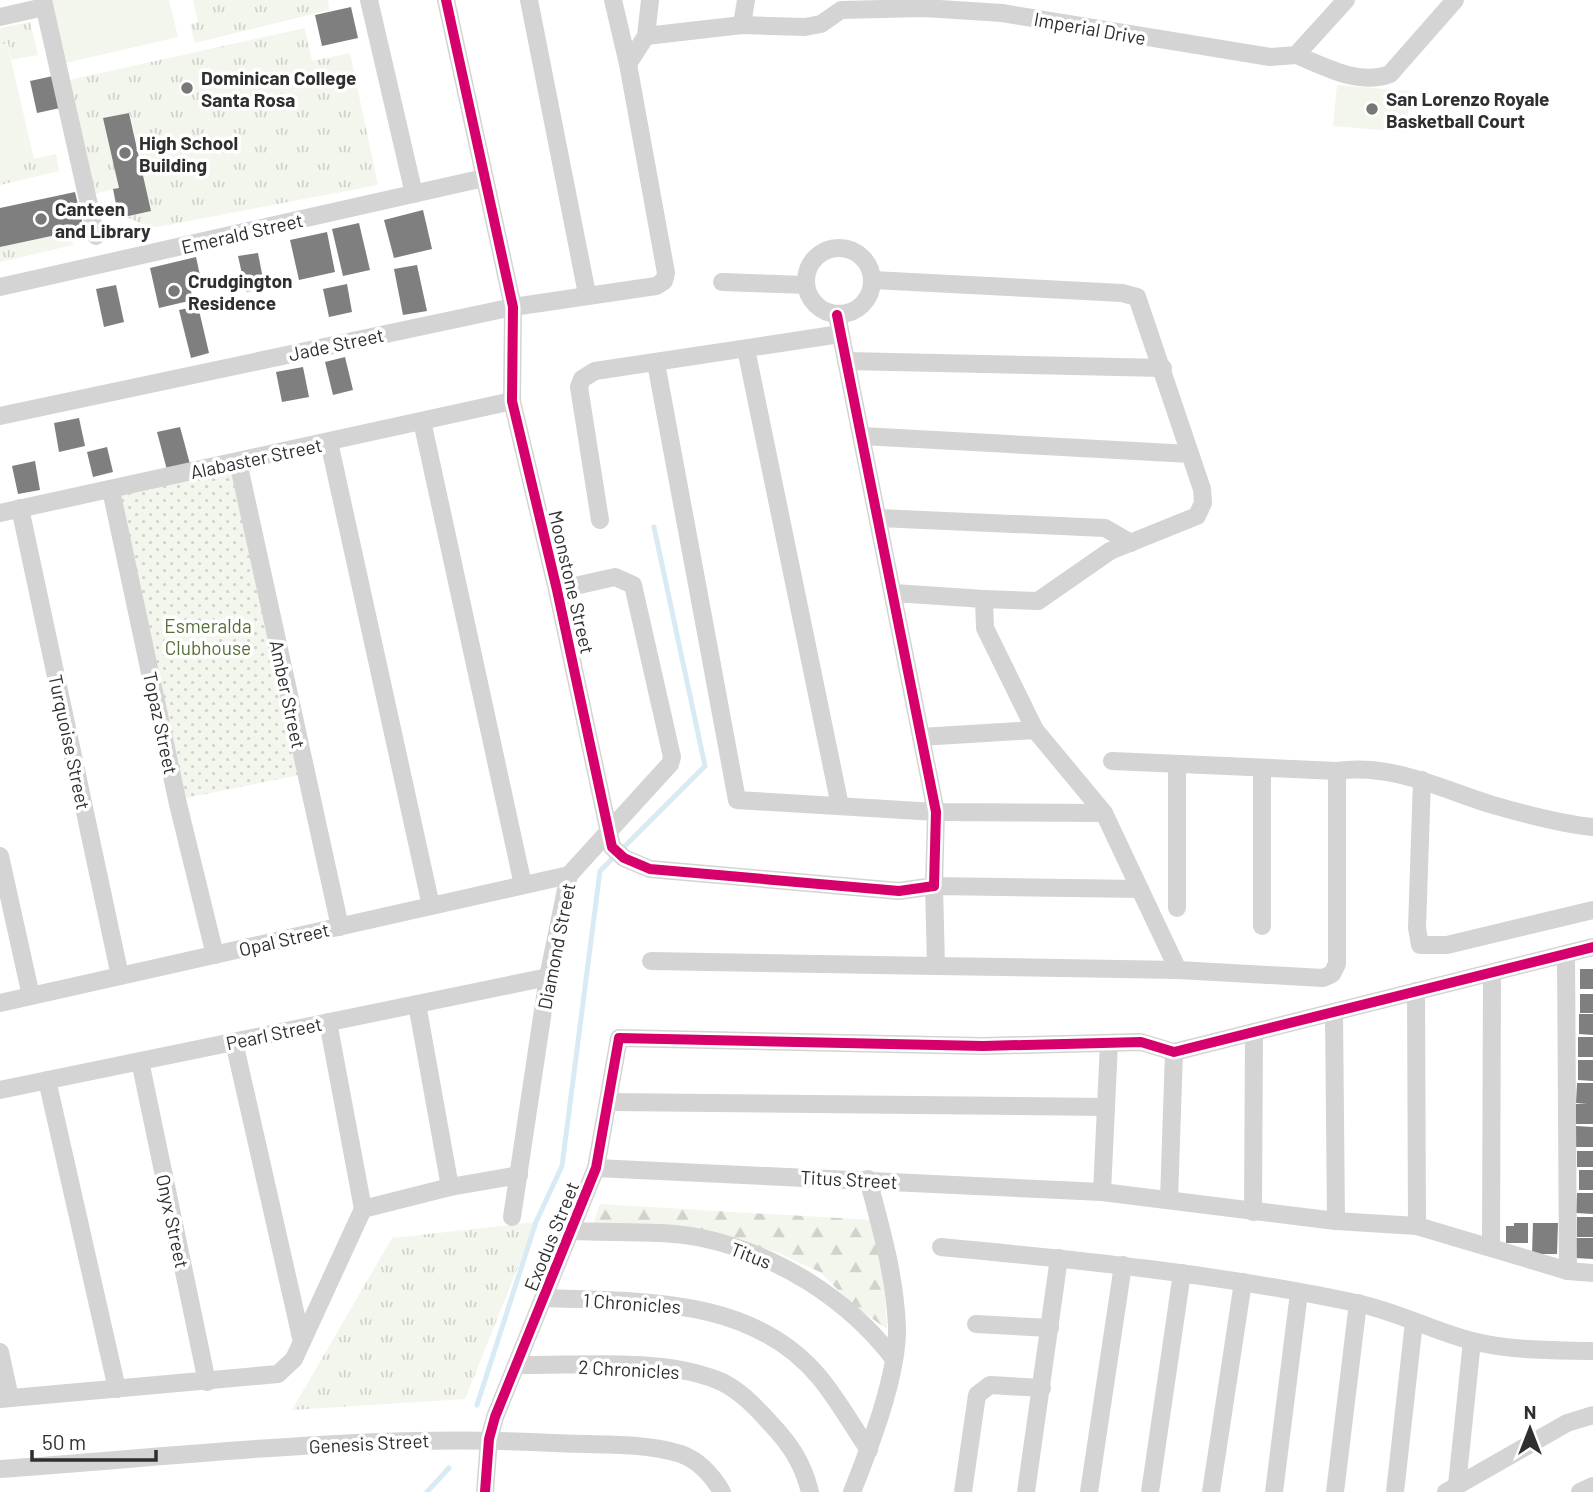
<svg xmlns="http://www.w3.org/2000/svg" width="1593" height="1492" font-family="Barlow,sans-serif">
<style>
.grass{fill:url(#grass-tufts)}
.forest{fill:url(#forest-firs)}
.park{fill:url(#park-dots)}
.pitch{fill:#f2f6ec}
.lines{fill:none;stroke-linecap:round;stroke-linejoin:round}
.stream{stroke:#d8ebf4;stroke-width:5}
.building{fill:#7f7f7f}
.minor{stroke:#d4d4d4;stroke-width:18}
.cycleway-casing{stroke:#fff;stroke-width:15}
.cycleway{stroke:#d6006c;stroke-width:10}
.poi-dot{fill:#787878;stroke:#fff;stroke-width:2.5}
.labels{text-anchor:middle;dominant-baseline:central;stroke-width:7;stroke-linejoin:round;paint-order:stroke}
.street-label{font-size:19px;fill:#2f2f2f;stroke:#fff}
.poi-label{font-size:19px;font-weight:bold;fill:#2f2f2f;stroke:#fff;text-anchor:start}
.park-label{font-size:19px;fill:#566f38;stroke:#fff}
</style>
<defs>
<pattern id="grass-tufts" width="24" height="20" patternUnits="userSpaceOnUse" patternTransform="scale(1.75)"><rect width="24" height="20" fill="#f2f6ec"/><path d="M3 7l-1-3M5 7V3M7 7l1-3M15 17l-1-3M17 17v-4M19 17l1-3" fill="none" stroke="#d0d3cb"/></pattern>
<pattern id="forest-firs" width="22" height="20" patternUnits="userSpaceOnUse" patternTransform="scale(1.75)"><rect width="22" height="20" fill="#f2f6ec"/><path d="M5 1l3.5 6h-7zM16 11l3.5 6h-7z" fill="#d0d3cb"/></pattern>
<pattern id="park-dots" width="8" height="8" patternUnits="userSpaceOnUse" patternTransform="scale(1.75)"><rect width="8" height="8" fill="#f2f6ec"/><path d="M2 2h.1M6 6h.1" fill="none" stroke="#d0d3cb" stroke-width="1.8" stroke-linecap="round"/></pattern>
</defs>
<rect width="100%" height="100%" fill="#fff"/>
<g class="grass">
<path d="M193 0H328L329 10 195 43 190 24 198 22Z"/>
<path d="M30 22 38 55 11 60 8 43 0 45V28Z"/>
<path d="M305 28 312 61 350 53 378 185 152 228 124 216 151 210 130 113 104 118 119 188 85 196 60 82Z"/>
<path d="M56 154 59 171 0 185V166Z"/>
<path d="M69 232 73 245 0 262V247Z"/>
<path d="M536 1222 465 1399 292 1410 392 1238Z"/>
</g>
<path class="forest" d="M600 1204 872 1220 884 1277 887 1329 854 1306 820 1272 776 1252 701 1232 593 1224Z"/>
<path class="park" d="M235 468 300 775 181 799 116 496Z"/>
<g class="pitch">
<path d="M43 0H169L178 37 57 65Z"/>
<path d="M7 43 34 159 0 166V45Z"/>
<path d="M1337 85 1410 91 1406 132 1333 126Z"/>
</g>
<g class="lines">
<g class="stream">
<path d="M477 1405 536 1222 562 1166 600 871 705 766 654 527"/>
<path d="M427 1492 449 1468"/>
</g>
</g>
<g class="building">
<path d="M351 7 358 38 322 46 315 15Z"/>
<path d="M53 76 60 108 37 113 30 81Z"/>
<path d="M129 113 151 211 124 217 122 208 117 209 113 189 119 188 103 118Z"/>
<path d="M75 192 84 229 0 247V208Z"/>
<path d="M423 210 432 249 394 258 384 220Z"/>
<path d="M359 223 370 270 343 276 332 229Z"/>
<path d="M327 232 335 272 299 280 290 240Z"/>
<path d="M258 253 265 289 246 292 238 256Z"/>
<path d="M196 257 201 280 189 282 193 300 159 308 150 268Z"/>
<path d="M417 265 427 311 403 315 394 269Z"/>
<path d="M347 284 352 312 329 317 323 289Z"/>
<path d="M116 285 124 322 104 327 96 289Z"/>
<path d="M198 306 209 353 191 358 179 310Z"/>
<path d="M345 357 353 390 333 395 325 362Z"/>
<path d="M303 367 309 397 282 402 276 372Z"/>
<path d="M79 418 85 446 59 452 54 423Z"/>
<path d="M180 427 190 464 167 470 157 432Z"/>
<path d="M107 447 113 472 93 477 87 452Z"/>
<path d="M35 461 40 490 18 494 12 466Z"/>
<rect x="1580" y="969" width="13" height="20"/>
<rect x="1580" y="994" width="13" height="19"/>
<path d="M1579 1014H1593V1035L1579 1034Z"/>
<rect x="1578" y="1037" width="15" height="20"/>
<path d="M1578 1060H1593V1081L1578 1080Z"/>
<path d="M1577 1083H1593V1124H1576V1104H1587L1576 1103Z"/>
<path d="M1576 1126 1593 1127V1147H1576Z"/>
<rect x="1577" y="1151" width="16" height="16"/>
<rect x="1579" y="1170" width="14" height="20"/>
<path d="M1577 1193H1593V1214L1576 1213Z"/>
<rect x="1577" y="1217" width="16" height="20"/>
<path d="M1514 1223H1528V1243H1506V1226H1514Z"/>
<path d="M1533 1223H1558L1557 1254H1532Z"/>
<path d="M1576 1238H1593V1259L1575 1258Z"/>
</g>
<g class="lines">
<g class="minor">
<path d="M43 0 96 236"/>
<path d="M369 0 414 194"/>
<path d="M446 0 513 307 512 401 557 590 612 847 624 858 650 869 899 891 934 886 936 812 837 315"/>
<path d="M529 0 587 294"/>
<path d="M0 17 44 7"/>
<path d="M742 25 746 0"/>
<path d="M646 36 742 25 805 27 821 24 841 10 924 8 1002 13 1270 57 1296 55 1346 0"/>
<path d="M1296 55C1326 67 1358 86 1390 74L1455 0"/>
<path d="M628 64 646 36 650 0"/>
<circle cx="839" cy="281" r="33"/>
<path d="M873 280 1122 293 1137 297 1202 489 1203 503 1197 516 1110 551 1038 601 984 599 985 628 1035 730 1104 813 1178 970 936 966"/>
<path d="M722 282 806 285"/>
<path d="M0 287 484 178"/>
<path d="M746 349 840 806"/>
<path d="M846 361 1163 368"/>
<path d="M656 363 737 800 936 812 1104 813"/>
<path d="M0 416 513 307 656 286 664 281 666 273 628 64 613 0"/>
<path d="M422 421 523 885"/>
<path d="M862 436 1190 454"/>
<path d="M329 442 431 906"/>
<path d="M238 462 340 927"/>
<path d="M111 490 178 804 215 955"/>
<path d="M20 508 120 976"/>
<path d="M0 513 512 401"/>
<path d="M879 518 1105 528 1131 543"/>
<path d="M600 520 579 387 582 379 595 371 840 334"/>
<path d="M894 593 984 599"/>
<path d="M921 737 1035 730"/>
<path d="M1112 761 1337 771V964L1332 974 1323 978 1178 970"/>
<path d="M1177 764V908"/>
<path d="M1262 768V926"/>
<path d="M1337 771C1392 763 1441 789 1493 805 1524 814 1560 824 1593 827"/>
<path d="M1422 780 1417 928 1420 945H1447L1593 910"/>
<path d="M0 856 31 996"/>
<path d="M1566 954 1568 1271"/>
<path d="M651 961 936 966 934 886 1140 889"/>
<path d="M1416 991 1417 1226"/>
<path d="M0 1003 569 875"/>
<path d="M417 1004 450 1187"/>
<path d="M1334 1012 1336 1221"/>
<path d="M328 1022 363 1209"/>
<path d="M234 1042 302 1342"/>
<path d="M140 1061 207 1382"/>
<path d="M47 1080 117 1389"/>
<path d="M0 1090 548 977"/>
<path d="M609 1102 1106 1107"/>
<path d="M596 1168 1102 1192 1336 1221 1417 1226 1568 1271 1593 1273"/>
<path d="M1102 1192 1109 1043"/>
<path d="M1169 1200 1174 1052"/>
<path d="M1253 1212 1254 1032"/>
<path d="M512 1217 548 977 569 875 670 764 672 757 633 585 615 577 557 590"/>
<path d="M573 1231C614 1233 664 1230 702 1238 777 1254 848 1299 894 1359"/>
<path d="M1491 1246 1492 973"/>
<path d="M941 1247C1080 1260 1219 1274 1356 1303 1396 1311 1433 1331 1472 1341 1512 1351 1552 1350 1593 1351"/>
<path d="M545 1298C642 1302 752 1296 820 1378 838 1400 853 1427 869 1450"/>
<path d="M976 1324 1050 1328"/>
<path d="M0 1352 10 1398"/>
<path d="M516 1365C579 1366 658 1357 717 1380 736 1387 758 1409 771 1424 791 1445 803 1464 810 1492"/>
<path d="M0 1399 278 1374 294 1359 363 1209 450 1187 519 1175"/>
<path d="M0 1469C184 1456 370 1433 554 1443 595 1445 642 1442 681 1454 700 1461 712 1475 722 1492"/>
<path d="M1457 1485 1472 1341"/>
<path d="M485 1492 489 1439 495 1417 596 1168 619 1038 983 1046 1141 1042 1174 1052 1593 947"/>
<path d="M852 1492C870 1447 898 1375 897 1327 895 1276 881 1228 868 1179"/>
<path d="M963 1492 977 1395 990 1385 1042 1388"/>
<path d="M1026 1492 1059 1258"/>
<path d="M1089 1492 1123 1265"/>
<path d="M1150 1492 1182 1273"/>
<path d="M1211 1492 1243 1282"/>
<path d="M1274 1492 1299 1293"/>
<path d="M1335 1492 1358 1303"/>
<path d="M1395 1492 1414 1322"/>
<path d="M1446 1492 1567 1423 1593 1415"/>
<path d="M1580 1492 1593 1486"/>
</g>
<g class="cycleway-casing">
<g id="cycleway">
<path d="M446 0 513 307 512 401 557 590 612 847 624 858 650 869 899 891 934 886 936 812 837 315"/>
<path d="M485 1492 489 1439 495 1417 596 1168 619 1038 983 1046 1141 1042 1174 1052 1593 947"/>
</g>
</g>
<use href="#cycleway" class="cycleway"/>
</g>
<g class="poi-dot">
<circle cx="187" cy="88" r="7"/>
<circle cx="1372" cy="109" r="7"/>
<circle cx="125" cy="153" r="7"/>
<circle cx="41" cy="219" r="7"/>
<circle cx="174" cy="291" r="7"/>
</g>
<g class="labels">
<g class="street-label">
<text transform="translate(1090 28) rotate(10)">Imperial Drive</text>
<text transform="translate(242 233) rotate(-13)">Emerald Street</text>
<text transform="translate(336 344) rotate(-12)">Jade Street</text>
<text transform="translate(256 458) rotate(-12)">Alabaster Street</text>
<text transform="translate(572 582) rotate(77)">Moonstone Street</text>
<text transform="translate(288 694) rotate(78)">Amber Street</text>
<text transform="translate(161 723) rotate(78)">Topaz Street</text>
<text transform="translate(70 742) rotate(78)">Turquoise Street</text>
<text transform="translate(284 939) rotate(-13)">Opal Street</text>
<text transform="translate(556 946) rotate(-79)">Diamond Street</text>
<text transform="translate(274 1033) rotate(-12)">Pearl Street</text>
<text transform="translate(849 1179) rotate(3)">Titus Street</text>
<text transform="translate(173 1221) rotate(78)">Onyx Street</text>
<text transform="translate(551 1236) rotate(-68)">Exodus Street</text>
<text transform="translate(751 1255) rotate(21)">Titus</text>
<text transform="translate(632 1303) rotate(4)">1 Chronicles</text>
<text transform="translate(629 1369) rotate(3)">2 Chronicles</text>
<text transform="translate(369 1443) rotate(-3)">Genesis Street</text>
</g>
<g class="poi-label">
<text x="201" y="77">Dominican College<tspan x="201" dy="22">Santa Rosa</tspan></text>
<text x="1386" y="98">San Lorenzo Royale<tspan x="1386" dy="22">Basketball Court</tspan></text>
<text x="139" y="142">High School<tspan x="139" dy="22">Building</tspan></text>
<text x="55" y="208">Canteen<tspan x="55" dy="22">and Library</tspan></text>
<text x="188" y="280">Crudgington<tspan x="188" dy="22">Residence</tspan></text>
</g>
<g class="park-label">
<text x="208" y="625">Esmeralda<tspan x="208" dy="22">Clubhouse</tspan></text>
</g>
</g>
<g transform="translate(1530 1429)" stroke="#ffffff" stroke-width="5" paint-order="stroke">
<path d="M0-5L12 26L0 18L-12 26Z" fill="#2f2f2f"/>
<text y="-10" font-size="19" font-weight="bold" text-anchor="middle" fill="#2f2f2f">N</text>
</g>
<path d="M32 1450v10h124v-10" fill="none" stroke="#2f2f2f" stroke-width="3.5"/>
<text x="42" y="1450" font-size="21" fill="#2f2f2f" stroke="#ffffff" stroke-width="5" paint-order="stroke">50 m</text>
</svg>
